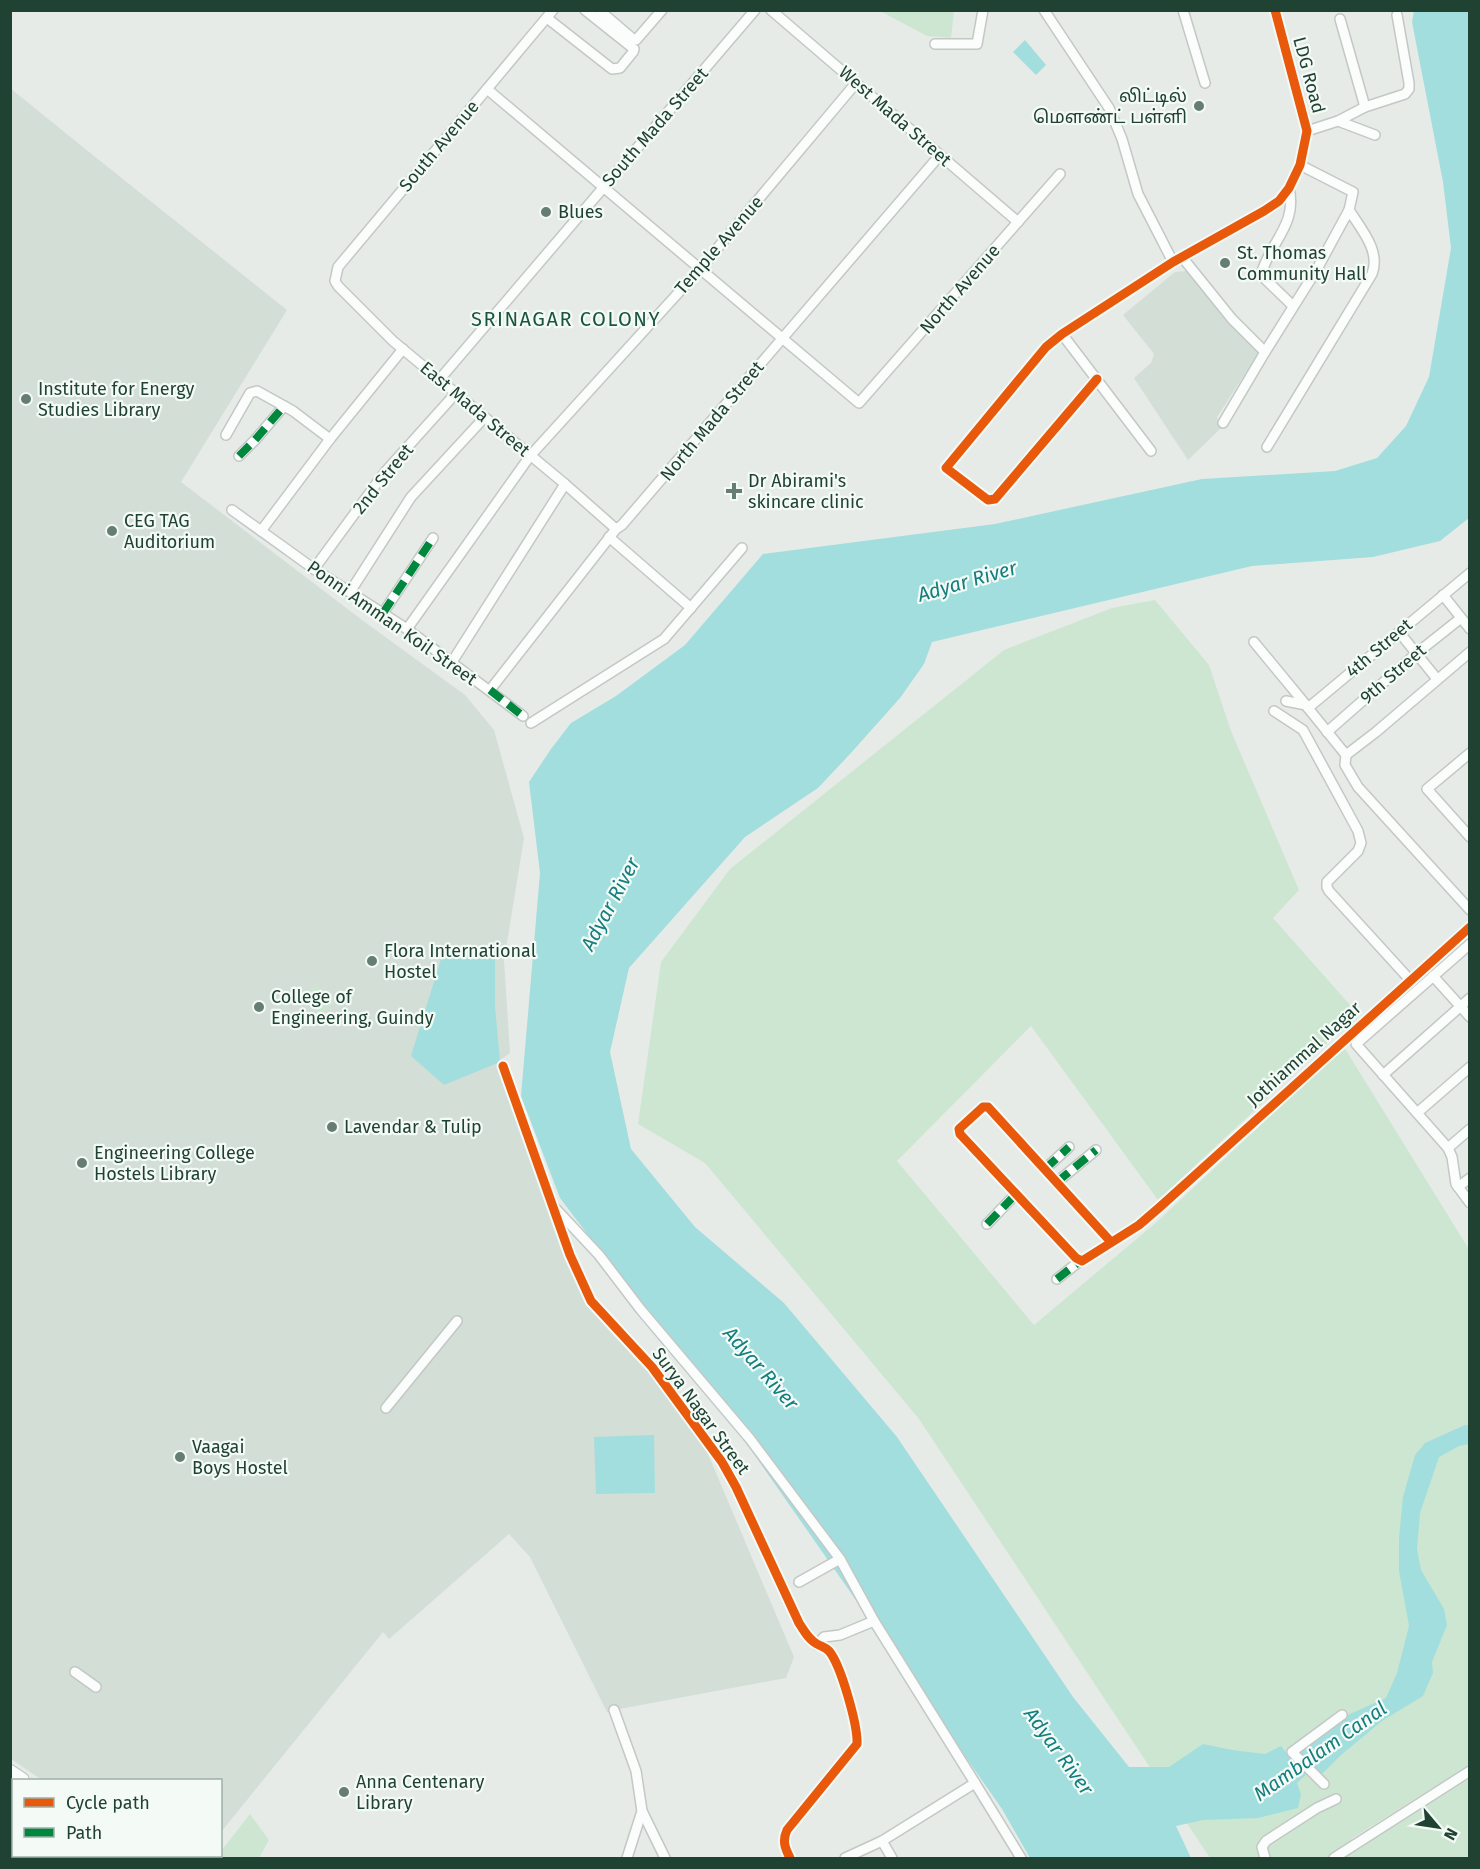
<svg xmlns="http://www.w3.org/2000/svg" width="1480" height="1869" font-family="'Fira Sans','Noto Sans Tamil',sans-serif">
<style>
.built{fill:#d3ded7}
.green{fill:#cde6d1}
.water{fill:#a2dedd}
.lines{fill:none;stroke-linecap:round;stroke-linejoin:round}
.minor-casing{stroke:#c3c8c5;stroke-width:12}
.secondary-casing{stroke:#bfc7c3;stroke-width:16}
.minor{stroke:#fbfcfc;stroke-width:9}
.secondary{stroke:#fbfcfc;stroke-width:14}
.quiet{stroke:#00873e;stroke-width:8;stroke-dasharray:15 8;stroke-linecap:butt}
.cycleway-casing{stroke:#f4faf6;stroke-width:13}
.cycleway{stroke:#e8590c;stroke-width:9}
.poi-dot{fill:#657d72;stroke:#f4faf6;stroke-width:2}
.labels{text-anchor:middle;dominant-baseline:central;stroke-width:4.5;stroke-linejoin:round;paint-order:stroke}
.street-label{font-size:18px;fill:#204233;stroke:#f4faf6}
.poi-label{font-size:18px;fill:#204233;stroke:#f4faf6;text-anchor:start}
.neighbourhood-label{font-size:20px;letter-spacing:1.5px;fill:#1a563e;stroke:#f4faf6}
.water-label{font-size:20px;font-style:italic;fill:#137e7f;stroke:#f4faf6}
</style>
<rect width="100%" height="100%" fill="#e6ebe8"/>
<g class="built">
<path d="M10 88 89 152 287 310 181 482 362 620 465 695 494 730 524 838 504 961 510 1053 499 1061 566 1257 585 1302 654 1373 708 1454 794 1657 786 1678 614 1710 607 1712 530 1557 509 1534 389 1639 383 1632 221 1832 220 1780H42L11 1759Z"/>
<path d="M1186 271 1259 352 1217 417 1220 429 1188 460 1134 378 1151 363 1154 354 1123 315 1175 272Z"/>
</g>
<g class="green">
<path d="M880 11H954L951 38 927 36Z"/>
<path d="M1155 600 1209 665 1231 731 1299 890 1273 918 1358 1014 1158 1200 1031 1026 897 1161 1034 1325 1158 1221 1344 1047 1470 1251 1469 1765 1351 1839 1359 1848 1469 1779V1858H1210L919 1419 705 1163 638 1124 661 962 730 869 1004 650 1112 608Z"/>
<path d="M315 985 336 1000 321 1015 300 1000Z"/>
<path d="M250 1814 269 1840 259 1858H215L217 1856H220L221 1851Z"/>
</g>
<g class="water">
<path d="M1414 11H1469V518L1440 541 1373 557 1252 566 932 642 924 664 900 698 850 754 818 788 745 837 629 968 610 1052 631 1149 695 1227 784 1303 897 1437 1073 1697 1129 1767H1169L1203 1744 1232 1750 1265 1754 1281 1746 1291 1759 1350 1714 1386 1698 1397 1673 1409 1626 1399 1571V1538L1403 1497 1415 1455 1425 1443 1465 1425H1469V1444L1459 1446 1439 1457 1420 1513 1417 1549 1421 1570 1444 1609 1447 1625 1432 1662 1433 1673 1423 1696 1382 1721 1341 1755 1323 1773H1308L1297 1783 1301 1794 1298 1808 1258 1818 1203 1820 1176 1826 1191 1858H1030L1002 1809 751 1450 560 1198 521 1096 540 873 529 782 551 749 571 723 616 696 685 645 763 554 995 524 1202 479 1335 471 1377 458 1406 426 1429 377 1451 248 1443 182 1412 22Z"/>
<path d="M1025 40 1046 65 1036 75 1013 52Z"/>
<path d="M495 952V1006L500 1062 444 1085 411 1056 441 959 474 954Z"/>
<path d="M654 1435 655 1493 596 1494 594 1437Z"/>
</g>
<g class="lines">
<g class="minor-casing">
<g id="minor">
<path d="M553 10 338 267 335 281 338 286 393 341 565 484 616 529"/>
<path d="M599 10 633 39 636 40 662 10"/>
<path d="M771 10 1018 222"/>
<path d="M1044 10 1109 108 1122 139 1138 194 1173 262"/>
<path d="M1183 10 1205 83"/>
<path d="M547 18 612 69 620 68 633 52 634 49 585 10"/>
<path d="M1340 19 1365 107"/>
<path d="M935 44H977L983 10"/>
<path d="M487 89 859 403 1060 174"/>
<path d="M1338 121 1375 135"/>
<path d="M1307 131 1338 121 1365 107 1405 94 1409 89V83L1397 15"/>
<path d="M1289 188C1298 225 1269 243 1261 275L1293 306"/>
<path d="M1182 257 1232 319 1265 352"/>
<path d="M1062 334 1151 451"/>
<path d="M1097 379 995 499 988 500 946 468 1046 347 1062 334 1173 262 1264 211 1279 201 1289 188 1300 165 1307 131 1275 10"/>
<path d="M439 380 755 10"/>
<path d="M1223 423 1265 352 1317 269 1349 210"/>
<path d="M226 435 250 393 257 391 293 411 330 439"/>
<path d="M1267 447 1372 274C1381 251 1361 229 1349 210L1353 192 1300 165"/>
<path d="M239 456 255 440 284 406"/>
<path d="M232 510 314 569 407 629 523 716"/>
<path d="M261 531 330 439 403 349"/>
<path d="M609 537 691 608"/>
<path d="M314 569 385 472 456 393"/>
<path d="M350 592 411 497 484 418"/>
<path d="M1443 595 1470 629"/>
<path d="M383 613 433 538"/>
<path d="M407 629 530 456 700 269 856 83"/>
<path d="M1399 632 1437 679"/>
<path d="M1254 642 1306 705"/>
<path d="M452 662 565 484"/>
<path d="M490 690 616 529 622 525 940 155"/>
<path d="M1286 701 1306 705 1308 708 1470 573"/>
<path d="M1308 708 1346 755 1376 732 1470 652"/>
<path d="M1274 711 1303 730 1358 831 1361 843 1358 851 1327 882V887L1329 891 1411 981"/>
<path d="M531 723 664 639 742 548"/>
<path d="M1327 732 1417 653 1461 618"/>
<path d="M1470 753 1427 789 1470 837"/>
<path d="M1346 755 1345 765 1358 787 1470 910"/>
<path d="M1470 944 1356 1044 1448 1148 1452 1157 1456 1184 1470 1203"/>
<path d="M1433 976 1470 1017"/>
<path d="M503 1066 570 1255 591 1301 652 1367 722 1462 736 1487 799 1623C804 1631 809 1640 817 1644 822 1647 825 1647 829 1651 841 1665 858 1726 857 1744L787 1830C782 1841 785 1848 790 1858"/>
<path d="M1383 1075 1470 998"/>
<path d="M1417 1113 1470 1067"/>
<path d="M1448 1148 1470 1129"/>
<path d="M1045 1169 1069 1147"/>
<path d="M1057 1182 1096 1150"/>
<path d="M1458 1187 1470 1178"/>
<path d="M555 1208 599 1255 641 1310 750 1439 840 1559 874 1621 975 1783"/>
<path d="M987 1224 1016 1194"/>
<path d="M1111 1242 988 1107H983L959 1129 960 1134 1076 1258 1082 1261 1139 1225 1161 1206 1470 927"/>
<path d="M1057 1279 1080 1261"/>
<path d="M386 1408 457 1321"/>
<path d="M799 1582 840 1559"/>
<path d="M817 1645 824 1637 840 1635 874 1621"/>
<path d="M75 1672 96 1687"/>
<path d="M614 1710 636 1771 642 1811 665 1858"/>
<path d="M1324 1784 1292 1752 1342 1715"/>
<path d="M882 1841 892 1858"/>
<path d="M38 1858 39 1856"/>
<path d="M627 1858 642 1811"/>
<path d="M845 1858 882 1841 975 1783 1021 1858"/>
<path d="M1265 1858 1262 1847 1266 1841 1317 1808 1336 1799"/>
<path d="M1334 1858 1470 1771"/>
</g>
</g>
<g class="secondary-casing">
<g id="secondary">
<path d="M10 1772 22 1780"/>
<path d="M10 1792 14 1794"/>
<path d="M96 1856 100 1858"/>
<path d="M122 1856 125 1858"/>
</g>
</g>
<use href="#minor" class="minor"/>
<use href="#secondary" class="secondary"/>
<g class="quiet">
<path d="M239 456 255 440 284 406"/>
<path d="M383 613 433 538"/>
<path d="M490 690 523 716"/>
<path d="M1045 1169 1069 1147"/>
<path d="M1057 1182 1096 1150"/>
<path d="M987 1224 1016 1194"/>
<path d="M1057 1279 1080 1261"/>
</g>
<g class="cycleway-casing">
<g id="cycleway">
<path d="M1097 379 995 499 988 500 946 468 1046 347 1062 334 1173 262 1264 211 1279 201 1289 188 1300 165 1307 131 1275 10"/>
<path d="M503 1066 570 1255 591 1301 652 1367 722 1462 736 1487 799 1623C804 1631 809 1640 817 1644 822 1647 825 1647 829 1651 841 1665 858 1726 857 1744L787 1830C782 1841 785 1848 790 1858"/>
<path d="M1111 1242 988 1107H983L959 1129 960 1134 1076 1258 1082 1261 1139 1225 1161 1206 1470 927"/>
</g>
</g>
<use href="#cycleway" class="cycleway"/>
</g>
<g class="poi-dot">
<circle cx="1199" cy="106" r="6"/>
<circle cx="546" cy="212" r="6"/>
<circle cx="1225" cy="263" r="6"/>
<circle cx="26" cy="399" r="6"/>
<path d="M731 482h6v6h6v6h-6v6h-6v-6h-6v-6h6z"/>
<circle cx="112" cy="531" r="6"/>
<circle cx="372" cy="961" r="6"/>
<circle cx="259" cy="1007" r="6"/>
<circle cx="332" cy="1127" r="6"/>
<circle cx="82" cy="1163" r="6"/>
<circle cx="180" cy="1457" r="6"/>
<circle cx="344" cy="1792" r="6"/>
</g>
<g class="labels">
<g class="street-label">
<text transform="translate(1309 75) rotate(75)">LDG Road</text>
<text transform="translate(895 116) rotate(41)">West Mada Street</text>
<text transform="translate(655 127) rotate(-49)">South Mada Street</text>
<text transform="translate(439 146) rotate(-50)">South Avenue</text>
<text transform="translate(719 245) rotate(-49)">Temple Avenue</text>
<text transform="translate(960 289) rotate(-49)">North Avenue</text>
<text transform="translate(475 409) rotate(40)">East Mada Street</text>
<text transform="translate(712 421) rotate(-50)">North Mada Street</text>
<text transform="translate(383 479) rotate(-51)">2nd Street</text>
<text transform="translate(392 623) rotate(35)">Ponni Amman Koil Street</text>
<text transform="translate(1379 648) rotate(-40)">4th Street</text>
<text transform="translate(1393 674) rotate(-41)">9th Street</text>
<text transform="translate(1304 1054) rotate(-42)">Jothiammal Nagar</text>
<text transform="translate(701 1411) rotate(54)">Surya Nagar Street</text>
</g>
<g class="poi-label">
<text x="1187" y="96" text-anchor="end">லிட்டில்<tspan x="1187" dy="21">மௌண்ட் பள்ளி</tspan></text>
<text x="558" y="212">Blues</text>
<text x="1237" y="253">St. Thomas<tspan x="1237" dy="21">Community Hall</tspan></text>
<text x="38" y="389">Institute for Energy<tspan x="38" dy="21">Studies Library</tspan></text>
<text x="748" y="481">Dr Abirami's<tspan x="748" dy="21">skincare clinic</tspan></text>
<text x="124" y="521">CEG TAG<tspan x="124" dy="21">Auditorium</tspan></text>
<text x="384" y="951">Flora International<tspan x="384" dy="21">Hostel</tspan></text>
<text x="271" y="997">College of<tspan x="271" dy="21">Engineering, Guindy</tspan></text>
<text x="344" y="1127">Lavendar &amp; Tulip</text>
<text x="94" y="1153">Engineering College<tspan x="94" dy="21">Hostels Library</tspan></text>
<text x="192" y="1447">Vaagai<tspan x="192" dy="21">Boys Hostel</tspan></text>
<text x="356" y="1782">Anna Centenary<tspan x="356" dy="21">Library</tspan></text>
</g>
<g class="neighbourhood-label">
<text x="566" y="319">SRINAGAR COLONY</text>
</g>
<g class="water-label">
<text transform="translate(967 581) rotate(-16)">Adyar River</text>
<text transform="translate(610 904) rotate(-62)">Adyar River</text>
<text transform="translate(761 1368) rotate(49)">Adyar River</text>
<text transform="translate(1059 1751) rotate(54)">Adyar River</text>
<text transform="translate(1320 1751) rotate(-35)">Mambalam Canal</text>
</g>
</g>
<rect width="1480" height="1869" fill="none" stroke="#204233" stroke-width="24"/>
<rect x="12" y="1779" width="210" height="78" fill="#f4faf6" stroke="#9fb0a8" stroke-width="1.5"/>
<rect x="24" y="1798" width="30" height="9" fill="#e8590c" stroke="#9fb0a8" stroke-width="1.5"/>
<text x="66" y="1809" font-size="18" fill="#204233">Cycle path</text>
<rect x="24" y="1828" width="30" height="9" fill="#00873e" stroke="#9fb0a8" stroke-width="1.5"/>
<text x="66" y="1839" font-size="18" fill="#204233">Path</text>
<g transform="translate(1438 1827) rotate(119)" stroke="#f4faf6" stroke-width="4.5" paint-order="stroke">
<path d="M0-4.5L10 22L0 15L-10 22Z" fill="#204233"/>
<text y="-9" font-size="16" font-weight="bold" text-anchor="middle" fill="#204233">N</text>
</g>
</svg>
